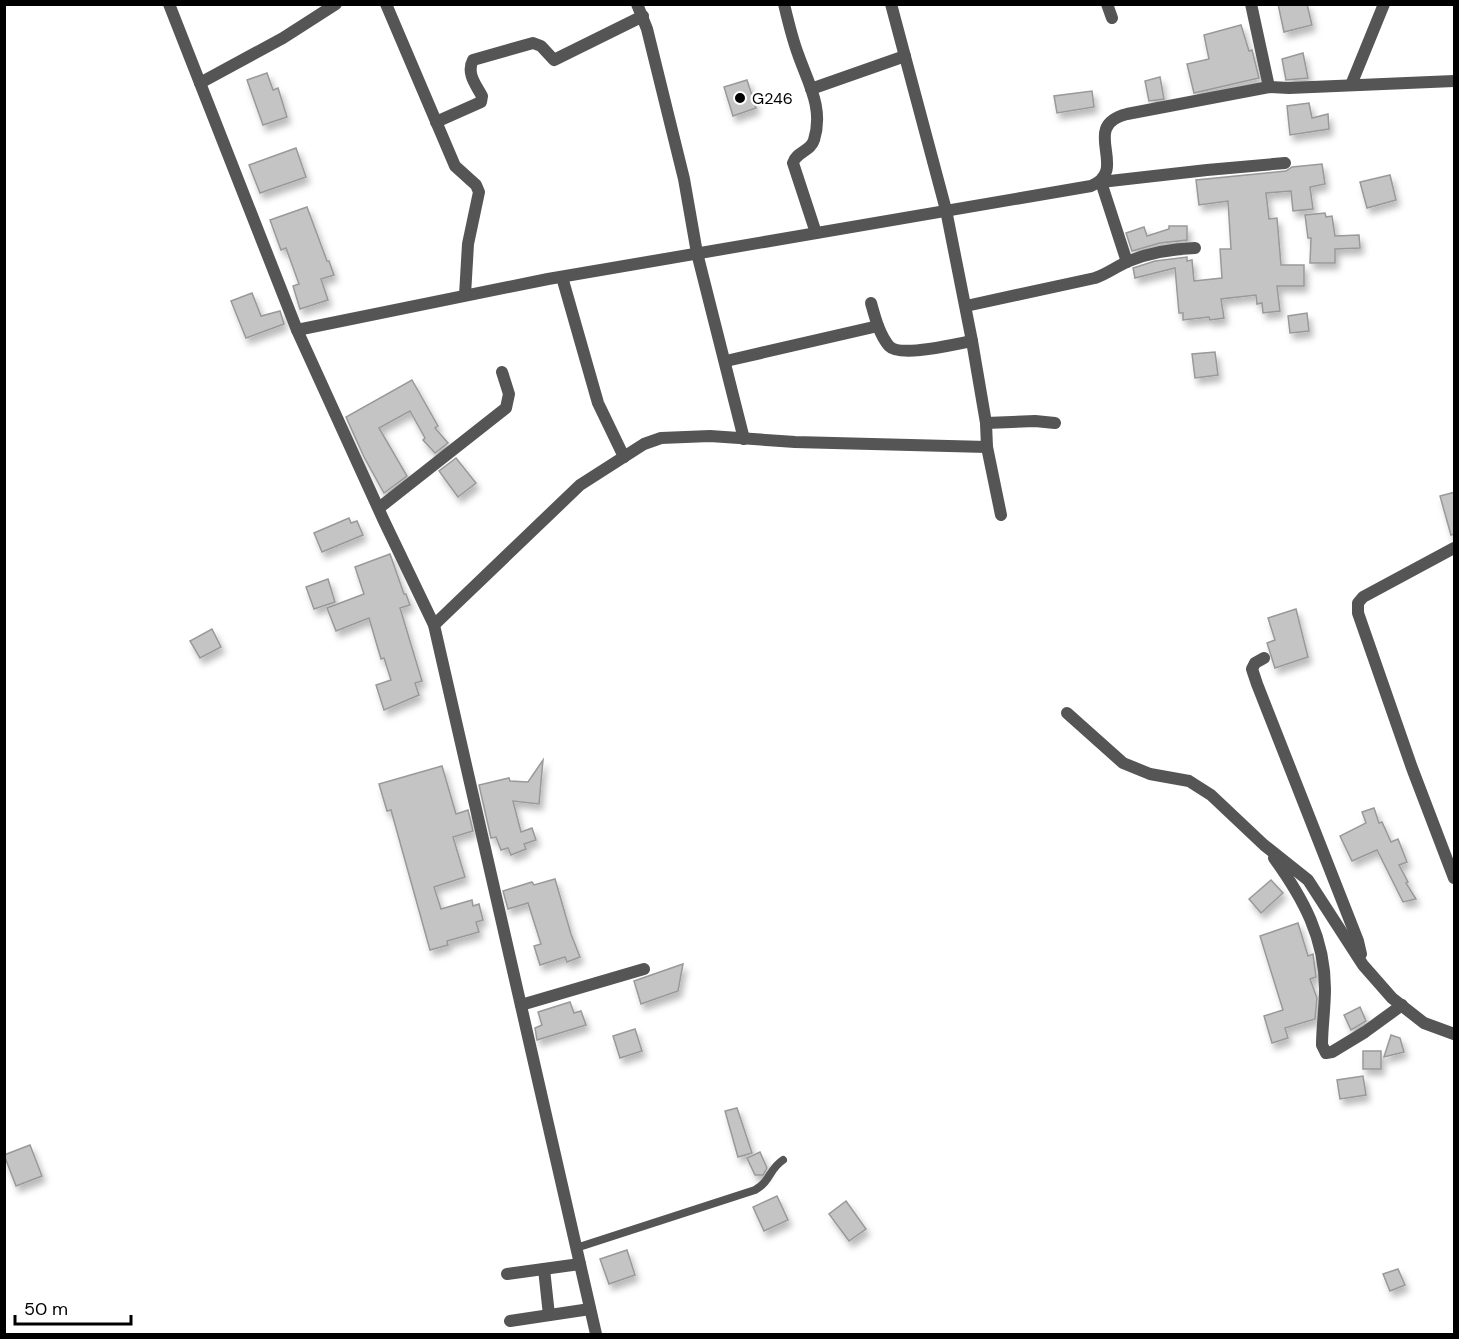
<svg xmlns="http://www.w3.org/2000/svg" width="1459" height="1339" font-family="'DM Sans',sans-serif">
<style>
.building{fill:#c4c4c4;stroke:#999;stroke-width:1.5;filter:url(#shadow)}
.lines{fill:none;stroke-linecap:round;stroke-linejoin:round}
.lane{stroke:#555;stroke-width:8}
.street{stroke:#555;stroke-width:12}
.poi-dot{fill:#000;stroke:#fff;stroke-width:2}
.labels{text-anchor:middle;dominant-baseline:central;stroke-width:4.5;stroke-linejoin:round;paint-order:stroke}
.poi-label{font-size:16px;fill:#000;stroke:#fff;text-anchor:start}
</style>
<defs>
<filter id="shadow"><feDropShadow dx="3.5" dy="6" stdDeviation="3" flood-color="#0004"/></filter>
</defs>
<rect width="100%" height="100%" fill="#fff"/>
<g class="building">
<path d="M1278 4H1307L1312 25 1284 32Z"/>
<path d="M1241 25 1249 51 1252 50 1259 78 1194 93 1187 64 1209 59 1204 35Z"/>
<path d="M1303 53 1308 78 1286 80 1282 59Z"/>
<path d="M267 73 273 90 278 88 287 117 263 125 247 80Z"/>
<path d="M1160 77 1164 99 1149 101 1145 81Z"/>
<path d="M747 80 756 108 733 116 724 87Z"/>
<path d="M1092 91 1094 107 1057 113 1054 96Z"/>
<path d="M1309 103 1312 118 1328 114 1329 129 1290 135 1287 106Z"/>
<path d="M296 148 306 177 260 193 249 165Z"/>
<path d="M1322 164 1325 184 1310 187 1313 209 1293 211 1291 191 1266 193 1269 219 1277 218 1281 265H1304V286H1277L1280 311 1263 313 1262 303 1257 304 1256 295 1221 299 1224 318 1210 320 1209 317 1183 320V313H1179L1175 268 1135 278 1133 268 1155 261 1187 257V261L1192 260 1194 281 1222 278 1220 249H1231L1228 201 1199 205 1196 180 1286 171 1292 167Z"/>
<path d="M1390 175 1396 200 1367 208 1360 182Z"/>
<path d="M307 207 327 261H329L334 275 321 279 328 300 300 309 293 286 299 284 286 248 281 250 270 220Z"/>
<path d="M1325 213 1326 217 1332 216 1335 236 1359 235 1360 248 1335 249V263H1310L1311 238H1308L1305 215Z"/>
<path d="M1169 226H1187V240L1160 243 1132 251 1126 233 1144 227 1147 236 1169 229Z"/>
<path d="M252 293 261 316 280 311 284 324 246 338 231 301Z"/>
<path d="M1307 313 1309 331 1290 333 1288 316Z"/>
<path d="M1215 352 1218 375 1195 378 1192 354Z"/>
<path d="M412 380 438 426 435 428 448 443 435 453 423 440 425 438 410 411 379 428 407 476 384 493 364 457 346 417Z"/>
<path d="M456 458 476 483 458 497 439 471Z"/>
<path d="M1455 492V534L1451 535 1440 496Z"/>
<path d="M349 518 351 523 357 521 363 535 322 552 314 533Z"/>
<path d="M390 554 404 594H406L410 605 400 608 422 681 415 683 419 695 384 710 376 685 391 680 384 658 381 659 369 618 336 631 327 608 364 594 355 567Z"/>
<path d="M328 579 335 602 314 609 306 587Z"/>
<path d="M1296 609 1308 657 1275 668 1267 643 1275 640 1268 618Z"/>
<path d="M212 629 221 647 200 658 190 641Z"/>
<path d="M543 760 539 804 513 801 521 832 532 828 536 840 524 844 526 849 511 855 508 848 501 850 496 837 491 838 479 785 509 778 510 781 528 782Z"/>
<path d="M442 766 456 814 468 810 473 831 453 837 465 877 434 887 441 909 472 900 473 906 479 904 483 920 476 922 479 932 447 941 448 945 430 950 391 810 387 811 379 784Z"/>
<path d="M1374 808 1379 823 1382 822 1391 842 1398 839 1407 862 1399 865 1408 882 1406 883 1416 899 1403 902 1377 850 1352 861 1340 836 1366 823 1362 812Z"/>
<path d="M555 879 571 934 580 957 567 962 565 957 540 965 534 946 541 944 528 903 508 909 503 891 532 882 534 885Z"/>
<path d="M1271 880 1283 893 1261 913 1249 899Z"/>
<path d="M1298 923 1308 956 1313 954 1316 977 1310 979 1317 998 1315 1019 1285 1028 1288 1038 1272 1043 1264 1016 1283 1010 1260 936Z"/>
<path d="M683 964 678 991 641 1004 634 981Z"/>
<path d="M570 1002 574 1013 581 1011 586 1025 537 1040 535 1028 542 1025 538 1012Z"/>
<path d="M1360 1007 1366 1021 1351 1030 1344 1015Z"/>
<path d="M635 1029 642 1051 620 1058 613 1036Z"/>
<path d="M1391 1035 1400 1038 1404 1052 1384 1057Z"/>
<rect x="1363" y="1051" width="18" height="18"/>
<path d="M1363 1076 1366 1095 1340 1099 1337 1080Z"/>
<path d="M737 1108 752 1153 738 1157 725 1111Z"/>
<path d="M30 1145 42 1176 16 1186 4 1155Z"/>
<path d="M760 1152 767 1168 763 1175H755L747 1158Z"/>
<path d="M777 1196 788 1220 764 1231 753 1207Z"/>
<path d="M846 1201 866 1229 849 1241 829 1214Z"/>
<path d="M627 1250 635 1275 609 1284 600 1259Z"/>
<path d="M1398 1269 1405 1285 1390 1291 1383 1274Z"/>
</g>
<g class="lines">
<path class="lane" d="M576 1248 755 1190C771 1181 769 1169 783 1160"/>
<g class="street">
<path d="M169 4 297 330 384 521 434 625 596 1334"/>
<path d="M386 4 455 166 476 185 479 192 468 244 465 295"/>
<path d="M637 4 647 29 684 179 697 253 744 439"/>
<path d="M784 4C788 21 792 38 798 54 808 83 824 108 814 140 811 151 796 152 793 163L816 233"/>
<path d="M891 4 946 210 972 341 986 423 987 447 1001 515"/>
<path d="M1107 4 1112 18"/>
<path d="M1251 4 1269 87"/>
<path d="M200 83 283 38 336 4"/>
<path d="M1351 85 1384 4"/>
<path d="M811 89 905 56"/>
<path d="M436 122 481 102 482 96C476 85 466 73 473 60L533 43 541 46 554 60 643 16"/>
<path d="M1127 262 1101 182 1207 170 1285 163"/>
<path d="M562 277 598 403 624 457"/>
<path d="M871 303C875 317 879 334 889 346 900 358 955 344 972 341"/>
<path d="M966 306 1095 278C1107 274 1117 266 1129 261 1151 252 1172 249 1195 248"/>
<path d="M297 330 548 279 1091 186C1131 170 1078 126 1127 114L1269 87 1289 88 1454 81"/>
<path d="M726 361 878 326"/>
<path d="M986 423 1035 421 1055 423"/>
<path d="M379 508 506 408 509 394 502 372"/>
<path d="M1454 548 1363 597 1358 603V613L1412 768 1454 878"/>
<path d="M434 625 580 485 644 444 661 438 710 436 795 442 987 447"/>
<path d="M1264 658 1255 663 1252 669 1257 684 1358 941 1361 954"/>
<path d="M1067 713 1123 763 1150 774 1189 781 1211 795 1264 845 1308 880 1363 965 1392 998 1424 1023 1454 1034"/>
<path d="M1274 858C1303 898 1325 938 1325 989 1325 1008 1322 1027 1322 1045L1326 1053 1332 1052 1365 1032 1402 1005"/>
<path d="M521 1005 644 969"/>
<path d="M544 1269 549 1315"/>
<path d="M507 1274 580 1264"/>
<path d="M510 1321 590 1309"/>
</g>
</g>
<circle class="poi-dot" cx="740" cy="98" r="6"/>
<g class="labels">
<g class="poi-label">
<text x="752" y="98">G246</text>
</g>
</g>
<rect width="1459" height="1339" fill="none" stroke="#000000" stroke-width="12"/>
<path d="M15 1315v9h116v-9" fill="none" stroke="#000000" stroke-width="3"/>
<text x="24" y="1315" font-size="18" fill="#000000" stroke="#ffffff" stroke-width="4.5" paint-order="stroke">50 m</text>
</svg>
